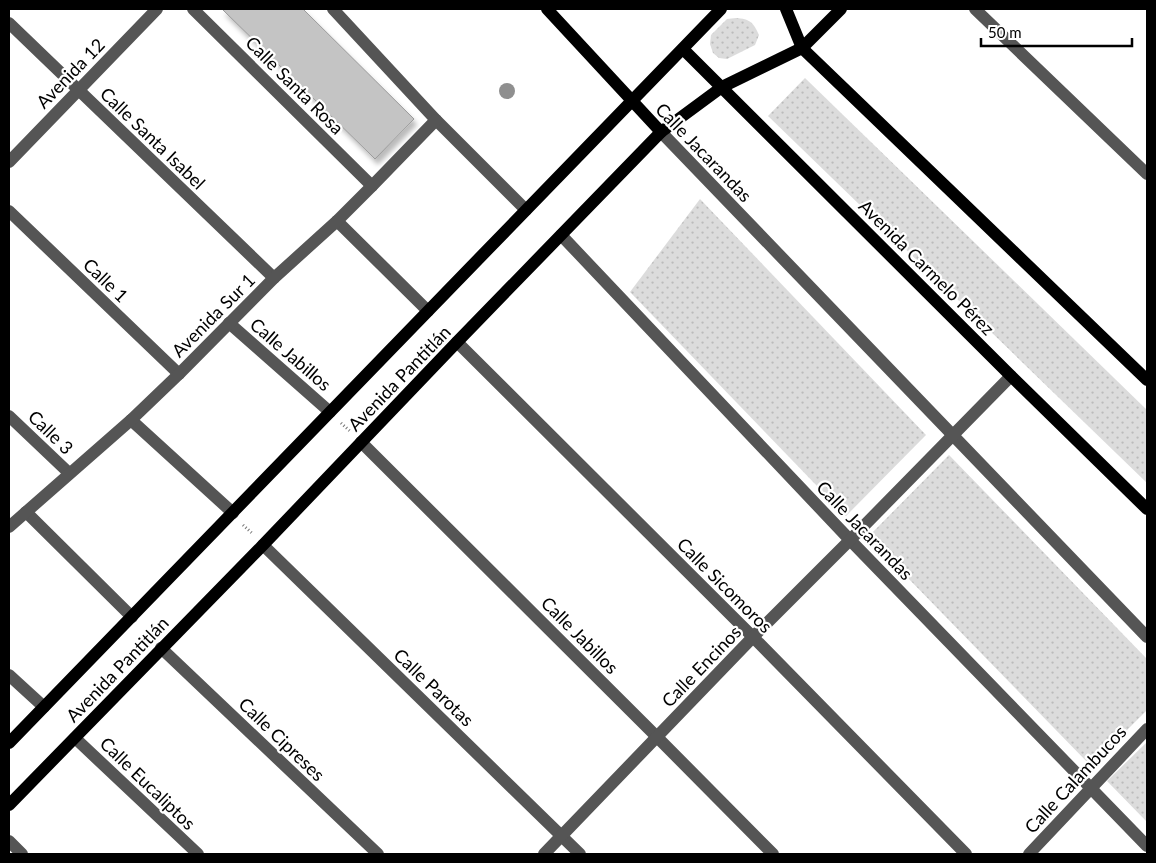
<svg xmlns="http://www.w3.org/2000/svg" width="1156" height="863" font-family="Lato,sans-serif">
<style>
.park{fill:url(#park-dots)}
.building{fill:#c4c4c4;stroke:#999;filter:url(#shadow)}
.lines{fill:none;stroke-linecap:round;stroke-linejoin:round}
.path{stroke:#777;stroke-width:3;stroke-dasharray:1 2.5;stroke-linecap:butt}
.minor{stroke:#555;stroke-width:12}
.major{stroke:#000;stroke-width:12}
.tree{fill:#8f8f8f}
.labels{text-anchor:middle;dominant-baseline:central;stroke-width:4.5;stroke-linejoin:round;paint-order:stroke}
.street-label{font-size:18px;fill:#000;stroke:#fff}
</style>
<defs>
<pattern id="park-dots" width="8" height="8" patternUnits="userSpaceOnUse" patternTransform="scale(1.25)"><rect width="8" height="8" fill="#dcdcdc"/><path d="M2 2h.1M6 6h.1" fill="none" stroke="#bbb" stroke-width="1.8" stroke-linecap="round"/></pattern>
<filter id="shadow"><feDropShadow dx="3" dy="5.5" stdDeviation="2.5" flood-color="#0004"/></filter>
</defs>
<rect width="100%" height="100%" fill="#fff"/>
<g class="park">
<path d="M736 18C750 19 753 22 759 35L755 45 727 59 719 58 713 53 710 44 711 35 727 19Z"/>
<path d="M805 78 1147 410V483L768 116Z"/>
<path d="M700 199 926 435 846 516 630 292Z"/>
<path d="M949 455 1147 659V710L1091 766 868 537Z"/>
<path d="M1147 742V822L1107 781Z"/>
</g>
<path class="building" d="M222 9H303L414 119 375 159Z"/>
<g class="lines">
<g class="path">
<path d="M341 423 351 432"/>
<path d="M243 525 253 534"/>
</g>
<g class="minor">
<path d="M193 9 372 186"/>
<path d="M333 9 436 120 526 210"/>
<path d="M975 9 1147 174"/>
<path d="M9 23 274 278"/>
<path d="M661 132 1147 637"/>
<path d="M9 162 157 9"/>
<path d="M9 211 179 374"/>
<path d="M337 221 428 311"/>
<path d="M561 235 850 540 1147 846"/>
<path d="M229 323 330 412"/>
<path d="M457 342 753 637 966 854"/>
<path d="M9 416 69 473"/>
<path d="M131 420 233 513"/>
<path d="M361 442 657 737 773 854"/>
<path d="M26 512 132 617"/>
<path d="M9 527 131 420 179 374 274 278 337 221 372 186 436 120"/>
<path d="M263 545 580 854"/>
<path d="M161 648 378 854"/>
<path d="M9 675 44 707"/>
<path d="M75 738 198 854"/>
<path d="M9 841 22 854"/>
<path d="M544 854 753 637 850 540 1011 376"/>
<path d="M1029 854 1147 729"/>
</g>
<g class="major">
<path d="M547 9 661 132"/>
<path d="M786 9 802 48 1147 380"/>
<path d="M683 49 1011 376 1147 509"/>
<path d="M9 743 721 9"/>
<path d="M9 805 263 545 457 342 661 132 722 87 802 48 841 9"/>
</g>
</g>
<circle class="tree" cx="507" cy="91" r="8"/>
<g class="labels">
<g class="street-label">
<text transform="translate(70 73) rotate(-46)">Avenida 12</text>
<text transform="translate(295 85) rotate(45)">Calle Santa Rosa</text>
<text transform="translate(153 138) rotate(44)">Calle Santa Isabel</text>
<text transform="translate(704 152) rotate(46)">Calle Jacarandas</text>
<text transform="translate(927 267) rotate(45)">Avenida Carmelo Pérez</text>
<text transform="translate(106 280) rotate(44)">Calle 1</text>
<text transform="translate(213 315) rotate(-45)">Avenida Sur 1</text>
<text transform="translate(291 354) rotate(41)">Calle Jabillos</text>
<text transform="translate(399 378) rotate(-46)">Avenida Pantitlán</text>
<text transform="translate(51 432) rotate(44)">Calle 3</text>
<text transform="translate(865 530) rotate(46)">Calle Jacarandas</text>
<text transform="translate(725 585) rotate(45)">Calle Sicomoros</text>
<text transform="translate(580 635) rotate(45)">Calle Jabillos</text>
<text transform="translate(701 666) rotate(-46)">Calle Encinos</text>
<text transform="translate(117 669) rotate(-46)">Avenida Pantitlán</text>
<text transform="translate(434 687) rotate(44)">Calle Parotas</text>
<text transform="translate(282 739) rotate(44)">Calle Cipreses</text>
<text transform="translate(1075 779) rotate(-47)">Calle Calambucos</text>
<text transform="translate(148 783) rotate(44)">Calle Eucaliptos</text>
</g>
</g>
<rect width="1156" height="863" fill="none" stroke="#000000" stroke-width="20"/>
<path d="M981 38v8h151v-8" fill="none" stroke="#000000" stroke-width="2.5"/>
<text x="988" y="38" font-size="15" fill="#000000" stroke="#ffffff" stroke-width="4" paint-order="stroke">50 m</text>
</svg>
